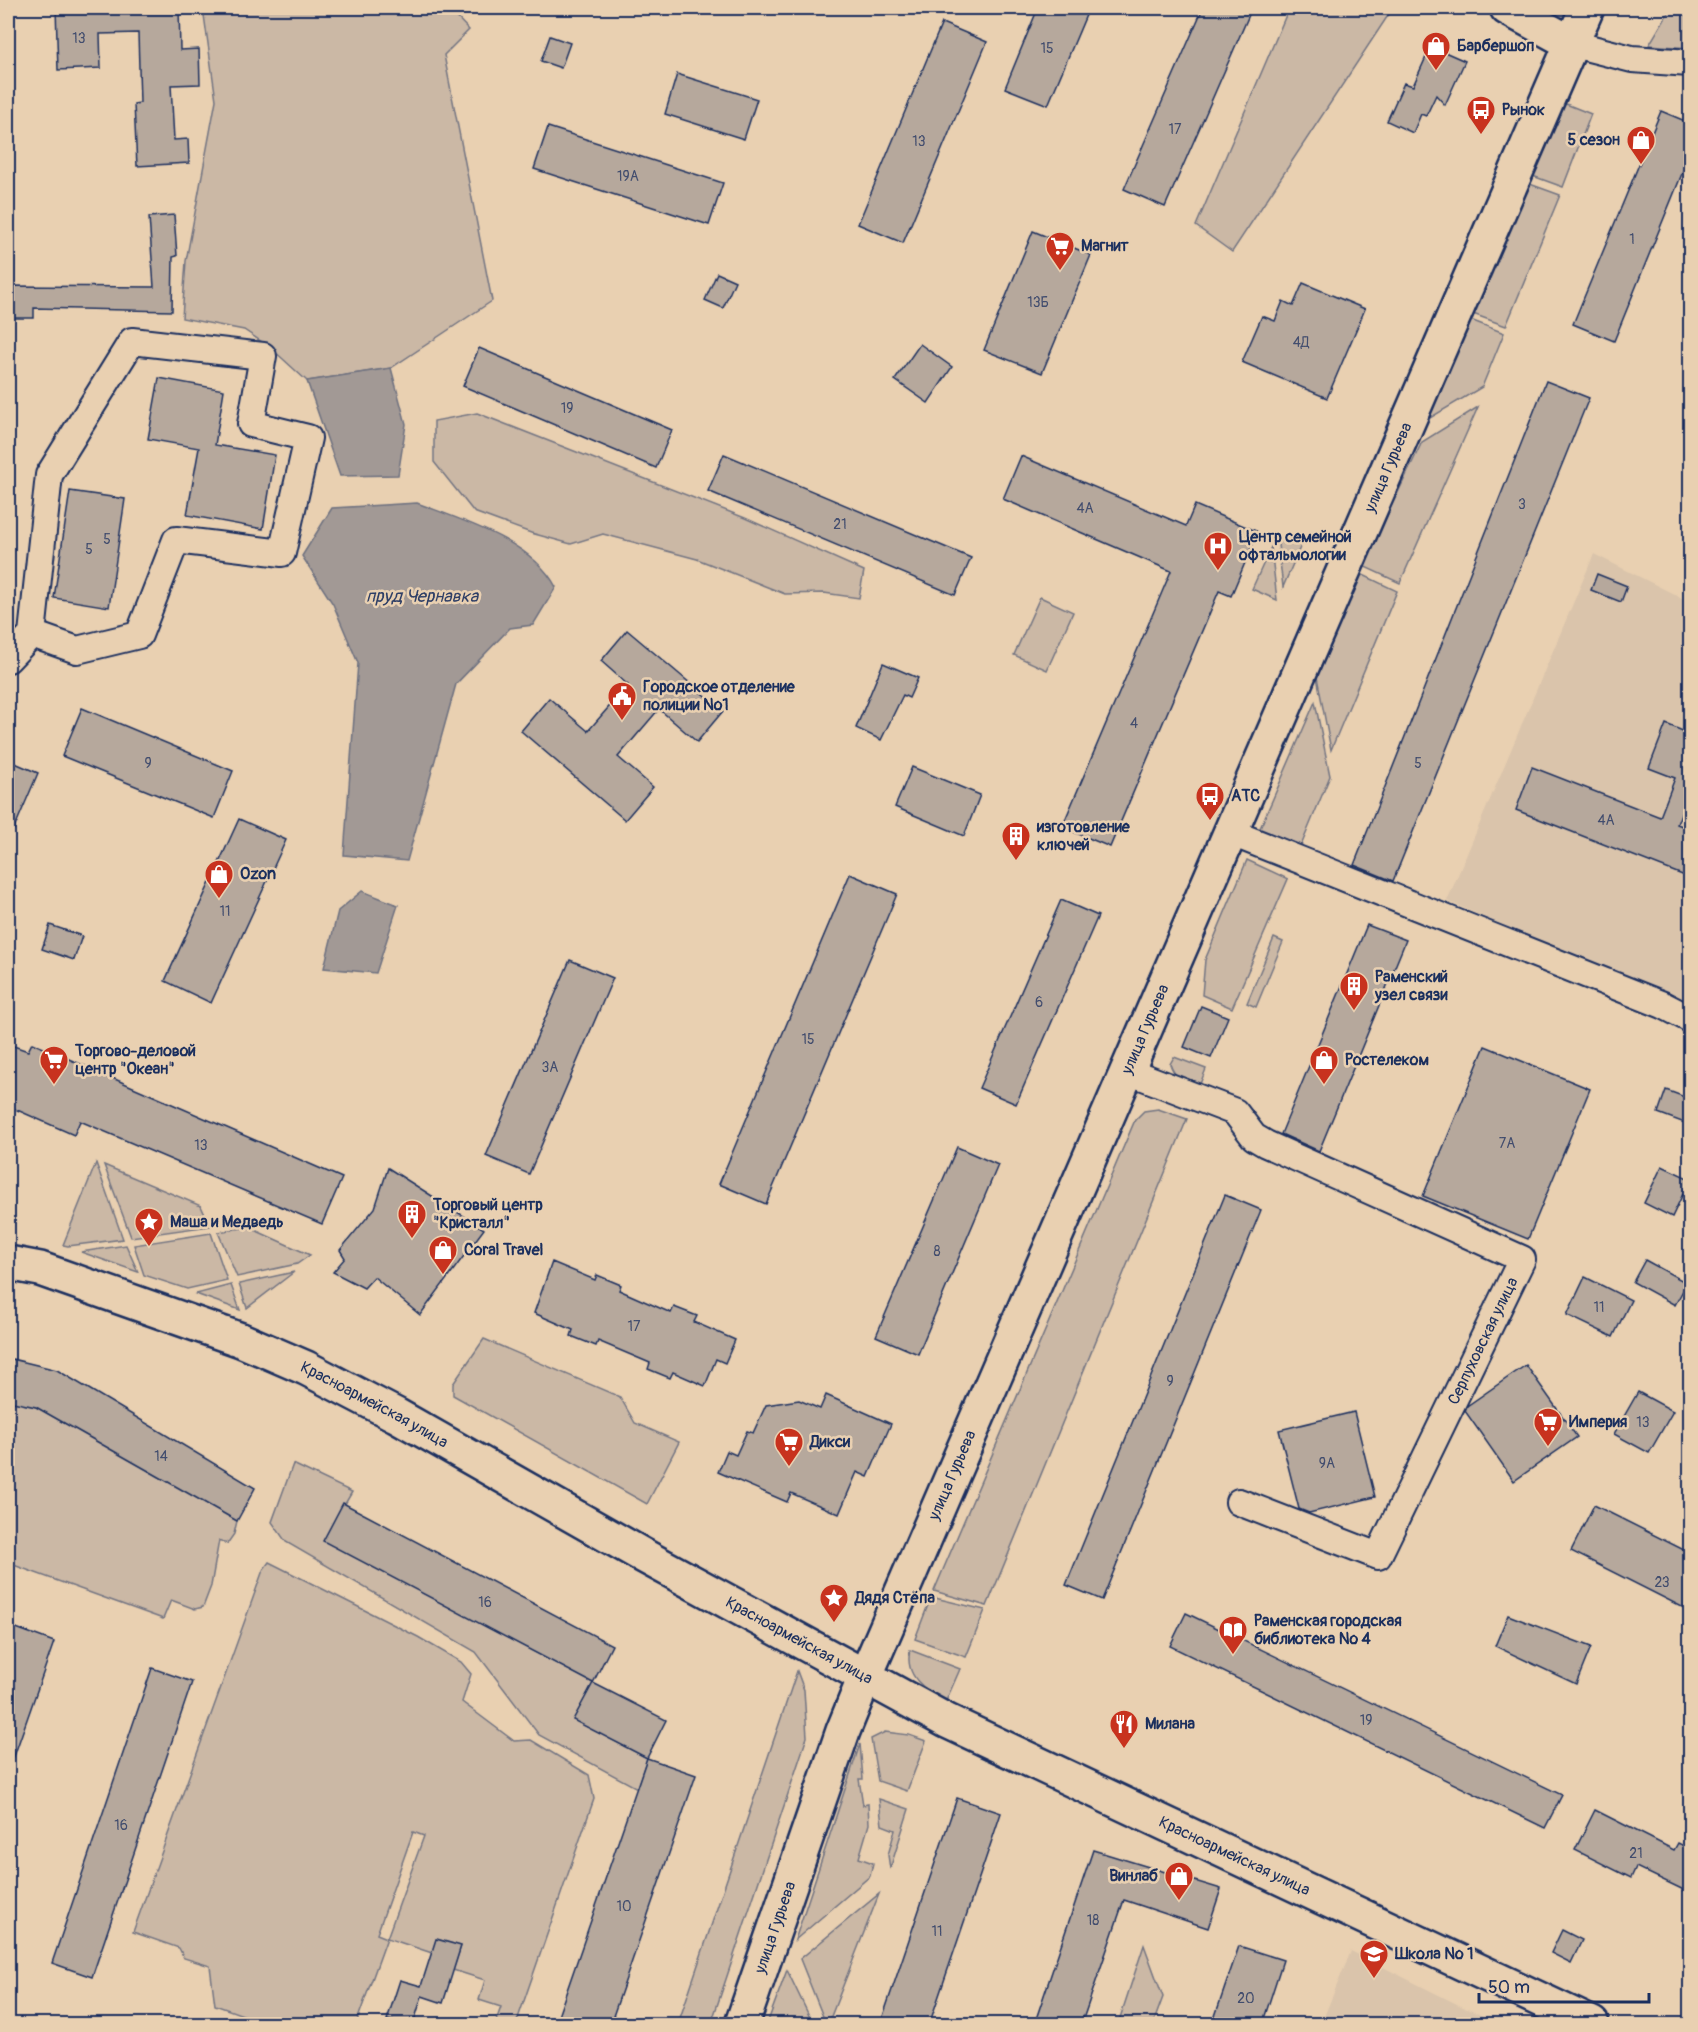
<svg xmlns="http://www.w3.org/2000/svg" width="1698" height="2032" font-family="Pangolin,sans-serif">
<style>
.built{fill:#dac4ab}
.green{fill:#cbb8a5;stroke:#737482;stroke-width:1.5;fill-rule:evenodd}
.water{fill:#a29995;stroke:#6c6f7f;stroke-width:1.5}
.building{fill:#b6a89c;stroke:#1b2f5e;stroke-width:1.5}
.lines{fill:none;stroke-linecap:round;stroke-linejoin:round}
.street-casing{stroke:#1b2f5e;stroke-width:30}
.secondary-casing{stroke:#1b2f5e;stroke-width:38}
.street{stroke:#e9d0b1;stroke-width:26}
.secondary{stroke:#e9d0b1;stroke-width:33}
.labels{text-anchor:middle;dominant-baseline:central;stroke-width:5;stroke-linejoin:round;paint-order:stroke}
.number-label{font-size:14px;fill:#424d6e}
.poi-label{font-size:16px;font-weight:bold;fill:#1b2f5e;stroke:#e9d0b1;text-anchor:start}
.street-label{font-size:16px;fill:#1b2f5e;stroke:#e9d0b1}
.water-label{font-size:18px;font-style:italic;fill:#2f3f66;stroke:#e9d0b1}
</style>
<rect width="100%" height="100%" fill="#e9d0b1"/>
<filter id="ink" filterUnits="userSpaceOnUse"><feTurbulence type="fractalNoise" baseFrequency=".0167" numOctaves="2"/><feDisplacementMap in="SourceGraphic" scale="12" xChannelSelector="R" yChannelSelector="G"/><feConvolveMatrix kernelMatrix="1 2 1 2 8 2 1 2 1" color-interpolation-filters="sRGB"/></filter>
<g filter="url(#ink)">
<g class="built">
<path d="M1594 554 1690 602V1005L1447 901Z"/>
<path d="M1351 1951 1465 2008 1500 2024H1321Z"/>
</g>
<g class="green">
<path d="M203 8 449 9 469 30 444 55 492 301 391 368 307 381 271 348 244 330 182 318 186 261 216 100Z"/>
<path d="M1289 8H1393L1232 252 1196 226Z"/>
<path d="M1671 8H1690V48L1649 45Z"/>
<path d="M1561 102 1591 114 1563 187 1530 175Z"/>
<path d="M1527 183 1560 195 1506 326 1473 314Z"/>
<path d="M1468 319 1504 333 1482 387 1425 421Z"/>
<path d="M1478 407 1400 583 1363 566 1422 442Z"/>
<path d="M477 413 745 518 864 571 859 598 824 593 785 594 697 559 603 534 571 544 531 533 474 512 434 462V421Z"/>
<path d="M1277 536 1301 545 1283 587Z"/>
<path d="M1271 547 1277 600 1252 589Z"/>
<path d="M1361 574 1397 591 1331 750 1317 677Z"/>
<path d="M1040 597 1073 612 1047 670 1014 655Z"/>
<path d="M1315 702 1330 776 1298 853 1258 833Z"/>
<path d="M1247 860 1288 879 1232 1008 1202 995 1205 960Z"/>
<path d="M1274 938 1283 942 1256 1007 1247 1003Z"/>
<path d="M1174 1057 1206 1069 1198 1089C1185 1082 1175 1079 1170 1064Z"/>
<path d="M1158 1109 1187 1119 987 1606 934 1591 1135 1120 1144 1111Z"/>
<path d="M96 1163 123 1239 68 1246 63 1245Z"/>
<path d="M104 1165 201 1206 210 1226 131 1237Z"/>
<path d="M248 1227 310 1255 297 1264 237 1277 218 1232Z"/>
<path d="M211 1233 227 1280 187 1289 144 1275 134 1245Z"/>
<path d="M126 1245 138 1272 81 1252Z"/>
<path d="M294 1272 247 1308 239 1284Z"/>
<path d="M231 1285 240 1310 196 1294Z"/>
<path d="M484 1339 620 1397 635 1423 679 1442 647 1504 453 1395V1384Z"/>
<path d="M8 1401 36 1407 237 1521 234 1534 227 1544 219 1540 211 1586 203 1607 195 1609 171 1600 163 1619 8 1563Z"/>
<path d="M293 1464 352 1492 324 1540 593 1683 574 1720 647 1758 637 1788 539 1735 476 1652 286 1542 272 1522Z"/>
<path d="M269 1562 418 1637 461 1662 471 1674 462 1702 514 1741 531 1740 589 1775 594 1799 516 2024H495L501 2007 479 2000 485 1980 453 1970 461 1946 437 1939 432 1953 387 1938 356 2024H268L215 2005 210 1966 184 1958 179 1948 133 1932 263 1570ZM413 1832 424 1836 387 1938 377 1934Z"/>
<path d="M931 1597 985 1610 966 1657 915 1639Z"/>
<path d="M910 1650 960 1669 946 1701C925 1690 904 1677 910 1650Z"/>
<path d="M797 1671 804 1690 807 1737 711 2024H678Z"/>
<path d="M885 1732 909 1735 926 1741 907 1791 878 1781 871 1739Z"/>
<path d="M860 1744 863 1779H859L863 1805 868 1804 869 1824 859 1858 873 1863 870 1876 795 1940Z"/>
<path d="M879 1799 909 1809 890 1869 888 1855 895 1830 882 1825Z"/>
<path d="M879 1894 828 2024H826L800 1959Z"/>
<path d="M1144 1945 1163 1997 1153 2024H1118Z"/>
<path d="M787 1970 813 2024H767Z"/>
</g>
<g class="water">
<path d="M391 368 406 424 398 475 340 476 307 381Z"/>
<path d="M417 503C464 521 532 541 556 587L533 625 510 628 456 684 407 861 344 855 358 663 333 604 302 556 332 508Z"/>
<path d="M362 891 398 905 376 973 324 968 338 911Z"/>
</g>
<g class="building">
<path d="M56 8H179L180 50 199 49 200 84 171 85 174 140 188 139 189 163 137 166 134 104 140 103 138 33 100 34 101 68 58 70Z"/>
<path d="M1038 8H1089L1048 105 1005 88Z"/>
<path d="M1203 8H1252L1165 207 1124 189Z"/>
<path d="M942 23 987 42 903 243 858 224Z"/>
<path d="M550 36 570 43 561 68 541 61Z"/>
<path d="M1431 46 1465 61 1445 105 1436 95 1426 116 1421 114 1413 133 1387 121 1404 83 1413 86Z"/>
<path d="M677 74 757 99 744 139 665 114Z"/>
<path d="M1661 111 1690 123V154L1614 341 1573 324Z"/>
<path d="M548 127 723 183 709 225 534 169Z"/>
<path d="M174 215 177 256 173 257 172 311 34 308V318H8V286L154 287 149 217Z"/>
<path d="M1033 231 1091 255 1042 373 984 350Z"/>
<path d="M717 273 735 281 723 308 705 300Z"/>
<path d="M1303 283 1365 309 1327 398 1242 362 1262 316 1275 321 1283 301 1293 306Z"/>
<path d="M920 344 952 367 928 403 895 380Z"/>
<path d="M479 348 672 430 656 468 463 386Z"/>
<path d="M159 378 224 390 215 445 275 455 263 529 187 515 199 448 148 439Z"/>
<path d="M1546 381 1589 398 1393 881 1354 865Z"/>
<path d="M724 454 971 558 955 595 708 491Z"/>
<path d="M1021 456 1186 526 1195 505 1258 532 1231 596 1219 591 1110 847 1062 827 1171 571 1003 499Z"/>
<path d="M70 491 125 499 109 607 54 598Z"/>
<path d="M1597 574 1627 586 1621 602 1591 590Z"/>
<path d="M627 630 723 711 697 742 659 709 618 757 653 787 625 820 521 731 549 698 588 731 628 685 601 661Z"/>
<path d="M883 663 918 678 909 698 903 695 881 740 856 728Z"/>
<path d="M82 708 233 771 214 818 62 756Z"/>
<path d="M1666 724 1690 734V790L1677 824 1690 829V862L1685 876 1516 810 1532 767 1660 817 1675 778 1649 768Z"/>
<path d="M8 760 38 773 8 843Z"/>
<path d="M912 767 980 795 964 836 895 807Z"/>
<path d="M239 819 286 840 211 1003 165 981Z"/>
<path d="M850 874 897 894 766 1204 719 1184Z"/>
<path d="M1061 900 1098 916 1016 1104 979 1088Z"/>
<path d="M50 925 82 936 74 960 42 949Z"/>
<path d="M1367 925 1406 940 1319 1151 1281 1134Z"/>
<path d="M570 960 613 978 529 1174 486 1156Z"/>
<path d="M1201 1006 1228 1017 1211 1058 1184 1047Z"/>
<path d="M32 1043 342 1178 322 1224 80 1121 74 1135 8 1106V1044L28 1051Z"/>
<path d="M1485 1046 1590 1089 1528 1239 1423 1196Z"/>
<path d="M1666 1090 1690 1099V1125L1658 1113Z"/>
<path d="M957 1147 998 1165 918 1354 876 1336Z"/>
<path d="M1662 1166 1690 1179 1672 1217 1644 1203Z"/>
<path d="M388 1168 484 1229 420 1315 374 1277 364 1288 333 1272 345 1258 340 1250 375 1208Z"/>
<path d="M1225 1195 1261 1210 1102 1600 1066 1585Z"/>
<path d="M1645 1260 1687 1283 1675 1305 1633 1282Z"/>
<path d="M552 1262 595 1280 597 1275 621 1285 619 1290 671 1313 674 1307 697 1316 694 1322 735 1340 725 1363 716 1359 705 1386 673 1372 670 1378 648 1369 650 1363 598 1341 596 1346 571 1336 573 1330 534 1313Z"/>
<path d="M1585 1277 1631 1300 1613 1337 1567 1315Z"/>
<path d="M8 1358 57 1370 255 1488 237 1521 36 1407 8 1401Z"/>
<path d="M1526 1365 1577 1437 1514 1481 1465 1411 1467 1406Z"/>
<path d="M1638 1392 1673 1411 1649 1453 1614 1434Z"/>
<path d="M826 1395 891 1424 868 1477 857 1472 839 1514 791 1493 787 1502 718 1472 727 1451 736 1455 747 1431 753 1433 766 1405 799 1400 820 1409Z"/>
<path d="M1354 1412 1375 1497 1309 1513 1299 1509 1279 1430Z"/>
<path d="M343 1503 612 1645 593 1683 323 1541Z"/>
<path d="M1594 1505 1690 1553V1611L1571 1551Z"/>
<path d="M1186 1613 1562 1795 1545 1828 1170 1646Z"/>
<path d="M1508 1615 1591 1647 1576 1684 1495 1646Z"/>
<path d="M8 1625 54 1642 10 1768 8 1767Z"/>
<path d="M152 1668 192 1682 92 1977 52 1963Z"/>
<path d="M593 1683 666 1720 647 1758 573 1720Z"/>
<path d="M647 1758 696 1775 610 2025H555Z"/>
<path d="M957 1798 1001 1813 993 1837 929 2025H880Z"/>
<path d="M1595 1810 1674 1850 1678 1843 1690 1849V1893L1636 1867 1631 1878 1575 1850Z"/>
<path d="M1093 1850 1221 1889 1208 1928 1124 1900 1081 2025H1034Z"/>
<path d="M1562 1930 1582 1940 1571 1963 1551 1953Z"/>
<path d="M436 1939 461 1946 443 2003 422 1996 413 2025 387 2020 400 1980 421 1986Z"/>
<path d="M1239 1946 1283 1960 1262 2025H1212Z"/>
</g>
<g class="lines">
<g class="street-casing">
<g id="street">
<path d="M1573 44 1632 59 1690 63"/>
<path d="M8 659 32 634 49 475 132 341 263 356 251 424 308 438 282 553 176 540 139 635 77 650 32 634"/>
<path d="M1232 833 1663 1005 1690 1019"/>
<path d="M1128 1071 1235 1112 1254 1137 1266 1144 1522 1259 1378 1556 1239 1502"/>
</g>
</g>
<g class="secondary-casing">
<g id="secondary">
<path d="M1507 8 1573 44"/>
<path id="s1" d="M8 1263 40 1269 241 1340 306 1368 396 1415 644 1556 947 1721 1592 2024"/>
<path id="s2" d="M742 2024 843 1731 865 1677 1587 8"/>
</g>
</g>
<use href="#street" class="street"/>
<use href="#secondary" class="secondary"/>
</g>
</g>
<defs>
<g id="shop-pin" transform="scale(1.5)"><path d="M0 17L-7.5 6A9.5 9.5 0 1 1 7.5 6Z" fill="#c8321e" stroke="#e9d0b1"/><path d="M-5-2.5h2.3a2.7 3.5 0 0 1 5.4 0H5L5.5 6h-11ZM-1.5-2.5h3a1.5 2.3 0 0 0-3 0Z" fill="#fff"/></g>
<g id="bus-pin" transform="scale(1.5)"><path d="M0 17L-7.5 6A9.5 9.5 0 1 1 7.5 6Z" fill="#c8321e" stroke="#e9d0b1"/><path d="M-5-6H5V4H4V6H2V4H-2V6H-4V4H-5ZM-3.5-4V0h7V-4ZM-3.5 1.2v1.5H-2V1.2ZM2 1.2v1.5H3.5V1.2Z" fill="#fff"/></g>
<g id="supermarket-pin" transform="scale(1.5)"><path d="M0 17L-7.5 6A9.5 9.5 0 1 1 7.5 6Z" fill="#c8321e" stroke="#e9d0b1"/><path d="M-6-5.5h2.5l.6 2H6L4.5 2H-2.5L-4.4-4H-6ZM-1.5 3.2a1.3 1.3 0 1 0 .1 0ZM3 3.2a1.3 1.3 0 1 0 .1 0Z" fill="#fff"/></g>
<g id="hospital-pin" transform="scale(1.5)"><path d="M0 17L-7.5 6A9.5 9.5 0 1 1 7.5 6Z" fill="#c8321e" stroke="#e9d0b1"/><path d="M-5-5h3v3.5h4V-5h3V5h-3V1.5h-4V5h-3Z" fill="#fff"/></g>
<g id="civic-pin" transform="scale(1.5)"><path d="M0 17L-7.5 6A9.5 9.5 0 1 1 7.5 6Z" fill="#c8321e" stroke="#e9d0b1"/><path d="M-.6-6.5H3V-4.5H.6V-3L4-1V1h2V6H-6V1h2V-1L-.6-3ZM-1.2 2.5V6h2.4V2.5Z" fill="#fff"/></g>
<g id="building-pin" transform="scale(1.5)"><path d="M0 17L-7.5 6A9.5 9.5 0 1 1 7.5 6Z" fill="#c8321e" stroke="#e9d0b1"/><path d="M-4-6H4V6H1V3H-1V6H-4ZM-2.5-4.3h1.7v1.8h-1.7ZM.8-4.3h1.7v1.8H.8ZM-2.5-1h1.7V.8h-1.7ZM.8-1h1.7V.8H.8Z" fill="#fff"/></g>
<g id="sight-pin" transform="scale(1.5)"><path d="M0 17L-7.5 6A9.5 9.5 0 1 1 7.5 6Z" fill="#c8321e" stroke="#e9d0b1"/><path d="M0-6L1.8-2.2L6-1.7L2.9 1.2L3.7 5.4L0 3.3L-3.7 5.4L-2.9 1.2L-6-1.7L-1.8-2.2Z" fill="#fff"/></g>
<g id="library-pin" transform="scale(1.5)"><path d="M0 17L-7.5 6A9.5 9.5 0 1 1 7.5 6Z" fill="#c8321e" stroke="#e9d0b1"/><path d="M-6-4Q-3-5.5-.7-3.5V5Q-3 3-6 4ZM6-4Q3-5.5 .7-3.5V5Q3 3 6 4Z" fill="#fff"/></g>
<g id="restaurant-pin" transform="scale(1.5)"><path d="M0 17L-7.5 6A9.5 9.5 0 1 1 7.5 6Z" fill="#c8321e" stroke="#e9d0b1"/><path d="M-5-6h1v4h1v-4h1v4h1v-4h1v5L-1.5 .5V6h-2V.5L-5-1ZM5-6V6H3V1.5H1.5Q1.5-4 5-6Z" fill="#fff"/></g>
<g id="school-pin" transform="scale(1.5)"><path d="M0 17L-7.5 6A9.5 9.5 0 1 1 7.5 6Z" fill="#c8321e" stroke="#e9d0b1"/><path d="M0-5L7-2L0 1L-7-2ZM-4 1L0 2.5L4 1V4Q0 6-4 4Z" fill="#fff"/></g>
</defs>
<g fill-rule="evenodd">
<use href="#shop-pin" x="1436" y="46"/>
<use href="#bus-pin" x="1481" y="110"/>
<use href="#shop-pin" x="1641" y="140"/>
<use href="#supermarket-pin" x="1060" y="246"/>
<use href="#hospital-pin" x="1218" y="546"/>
<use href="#civic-pin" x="622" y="696"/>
<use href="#bus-pin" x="1210" y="796"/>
<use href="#building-pin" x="1016" y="836"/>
<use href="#shop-pin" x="219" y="874"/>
<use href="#building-pin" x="1354" y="986"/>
<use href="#supermarket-pin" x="54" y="1060"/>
<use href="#shop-pin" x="1324" y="1060"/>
<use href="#building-pin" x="412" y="1214"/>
<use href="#sight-pin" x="149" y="1222"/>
<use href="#shop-pin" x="443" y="1250"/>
<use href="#supermarket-pin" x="1548" y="1422"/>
<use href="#supermarket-pin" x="789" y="1442"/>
<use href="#sight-pin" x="834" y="1598"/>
<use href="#library-pin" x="1233" y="1630"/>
<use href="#restaurant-pin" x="1124" y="1724"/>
<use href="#shop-pin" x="1179" y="1876"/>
<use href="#school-pin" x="1374" y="1954"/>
</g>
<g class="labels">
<g class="number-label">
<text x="79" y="38">13</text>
<text x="1047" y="48">15</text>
<text x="1175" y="129">17</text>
<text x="919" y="141">13</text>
<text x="628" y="176">19А</text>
<text x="1632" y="239">1</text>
<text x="1038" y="302">13Б</text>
<text x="1301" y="342">4Д</text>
<text x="567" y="408">19</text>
<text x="1522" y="504">3</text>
<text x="1085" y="508">4А</text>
<text x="840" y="524">21</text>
<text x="107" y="539">5</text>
<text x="89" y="549">5</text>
<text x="1134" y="723">4</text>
<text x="148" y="763">9</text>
<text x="1418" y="763">5</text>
<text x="1606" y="820">4А</text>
<text x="225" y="911">11</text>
<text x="1039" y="1002">6</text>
<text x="808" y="1039">15</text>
<text x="550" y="1067">3А</text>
<text x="1507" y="1143">7А</text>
<text x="201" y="1145">13</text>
<text x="937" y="1251">8</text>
<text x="1599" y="1307">11</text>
<text x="634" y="1326">17</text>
<text x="1170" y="1381">9</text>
<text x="1643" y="1422">13</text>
<text x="161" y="1456">14</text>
<text x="1327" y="1463">9А</text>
<text x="1662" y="1582">23</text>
<text x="485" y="1602">16</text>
<text x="1366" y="1720">19</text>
<text x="121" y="1825">16</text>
<text x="1636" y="1853">21</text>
<text x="624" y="1906">10</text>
<text x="1093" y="1920">18</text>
<text x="937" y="1931">11</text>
<text x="1246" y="1998">20</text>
</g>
<g class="poi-label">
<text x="1457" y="46">Барбершоп</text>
<text x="1502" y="110">Рынок</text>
<text x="1620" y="140" text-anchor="end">5 сезон</text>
<text x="1081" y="246">Магнит</text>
<text x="1239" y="537">Центр семейной<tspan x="1239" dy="18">офтальмологии</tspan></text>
<text x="643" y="687">Городское отделение<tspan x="643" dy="18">полиции №1</tspan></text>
<text x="1231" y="796">АТС</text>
<text x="1037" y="827">изготовление<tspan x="1037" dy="18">ключей</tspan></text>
<text x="240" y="874">Ozon</text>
<text x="1375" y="977">Раменский<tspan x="1375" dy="18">узел связи</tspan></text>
<text x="75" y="1051">Торгово-деловой<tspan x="75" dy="18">центр "Океан"</tspan></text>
<text x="1345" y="1060">Ростелеком</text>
<text x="433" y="1205">Торговый центр<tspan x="433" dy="18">"Кристалл"</tspan></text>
<text x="170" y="1222">Маша и Медведь</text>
<text x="464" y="1250">Coral Travel</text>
<text x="1569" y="1422">Империя</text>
<text x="810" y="1442">Дикси</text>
<text x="855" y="1598">Дядя Стёпа</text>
<text x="1254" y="1621">Раменская городская<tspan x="1254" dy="18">библиотека № 4</tspan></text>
<text x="1145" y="1724">Милана</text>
<text x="1158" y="1876" text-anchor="end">Винлаб</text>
<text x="1395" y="1954">Школа № 1</text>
</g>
<g class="street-label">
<text stroke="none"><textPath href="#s2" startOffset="1686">улица Гурьева</textPath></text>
<text stroke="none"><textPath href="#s2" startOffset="1074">улица Гурьева</textPath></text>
<text transform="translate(1483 1341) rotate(-64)">Серпуховская улица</text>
<text stroke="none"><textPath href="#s1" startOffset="394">Красноармейская улица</textPath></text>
<text stroke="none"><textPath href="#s2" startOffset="588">улица Гурьева</textPath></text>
<text stroke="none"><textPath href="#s1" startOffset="880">Красноармейская улица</textPath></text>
<text stroke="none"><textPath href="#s1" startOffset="1366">Красноармейская улица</textPath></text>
<text stroke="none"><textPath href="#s2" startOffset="102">улица Гурьева</textPath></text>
</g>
<g class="water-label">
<text x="422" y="596">пруд Чернавка</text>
</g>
</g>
<rect width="1698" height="2032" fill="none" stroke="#e9d0b1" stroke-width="30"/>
<rect x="15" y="15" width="1668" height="2002" fill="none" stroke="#1b2f5e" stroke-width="2" filter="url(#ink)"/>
<path d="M1479 1993v9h170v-9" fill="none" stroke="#1b2f5e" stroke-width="3"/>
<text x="1488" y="1993" font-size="18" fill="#1b2f5e" stroke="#e9d0b1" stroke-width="4.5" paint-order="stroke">50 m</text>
</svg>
